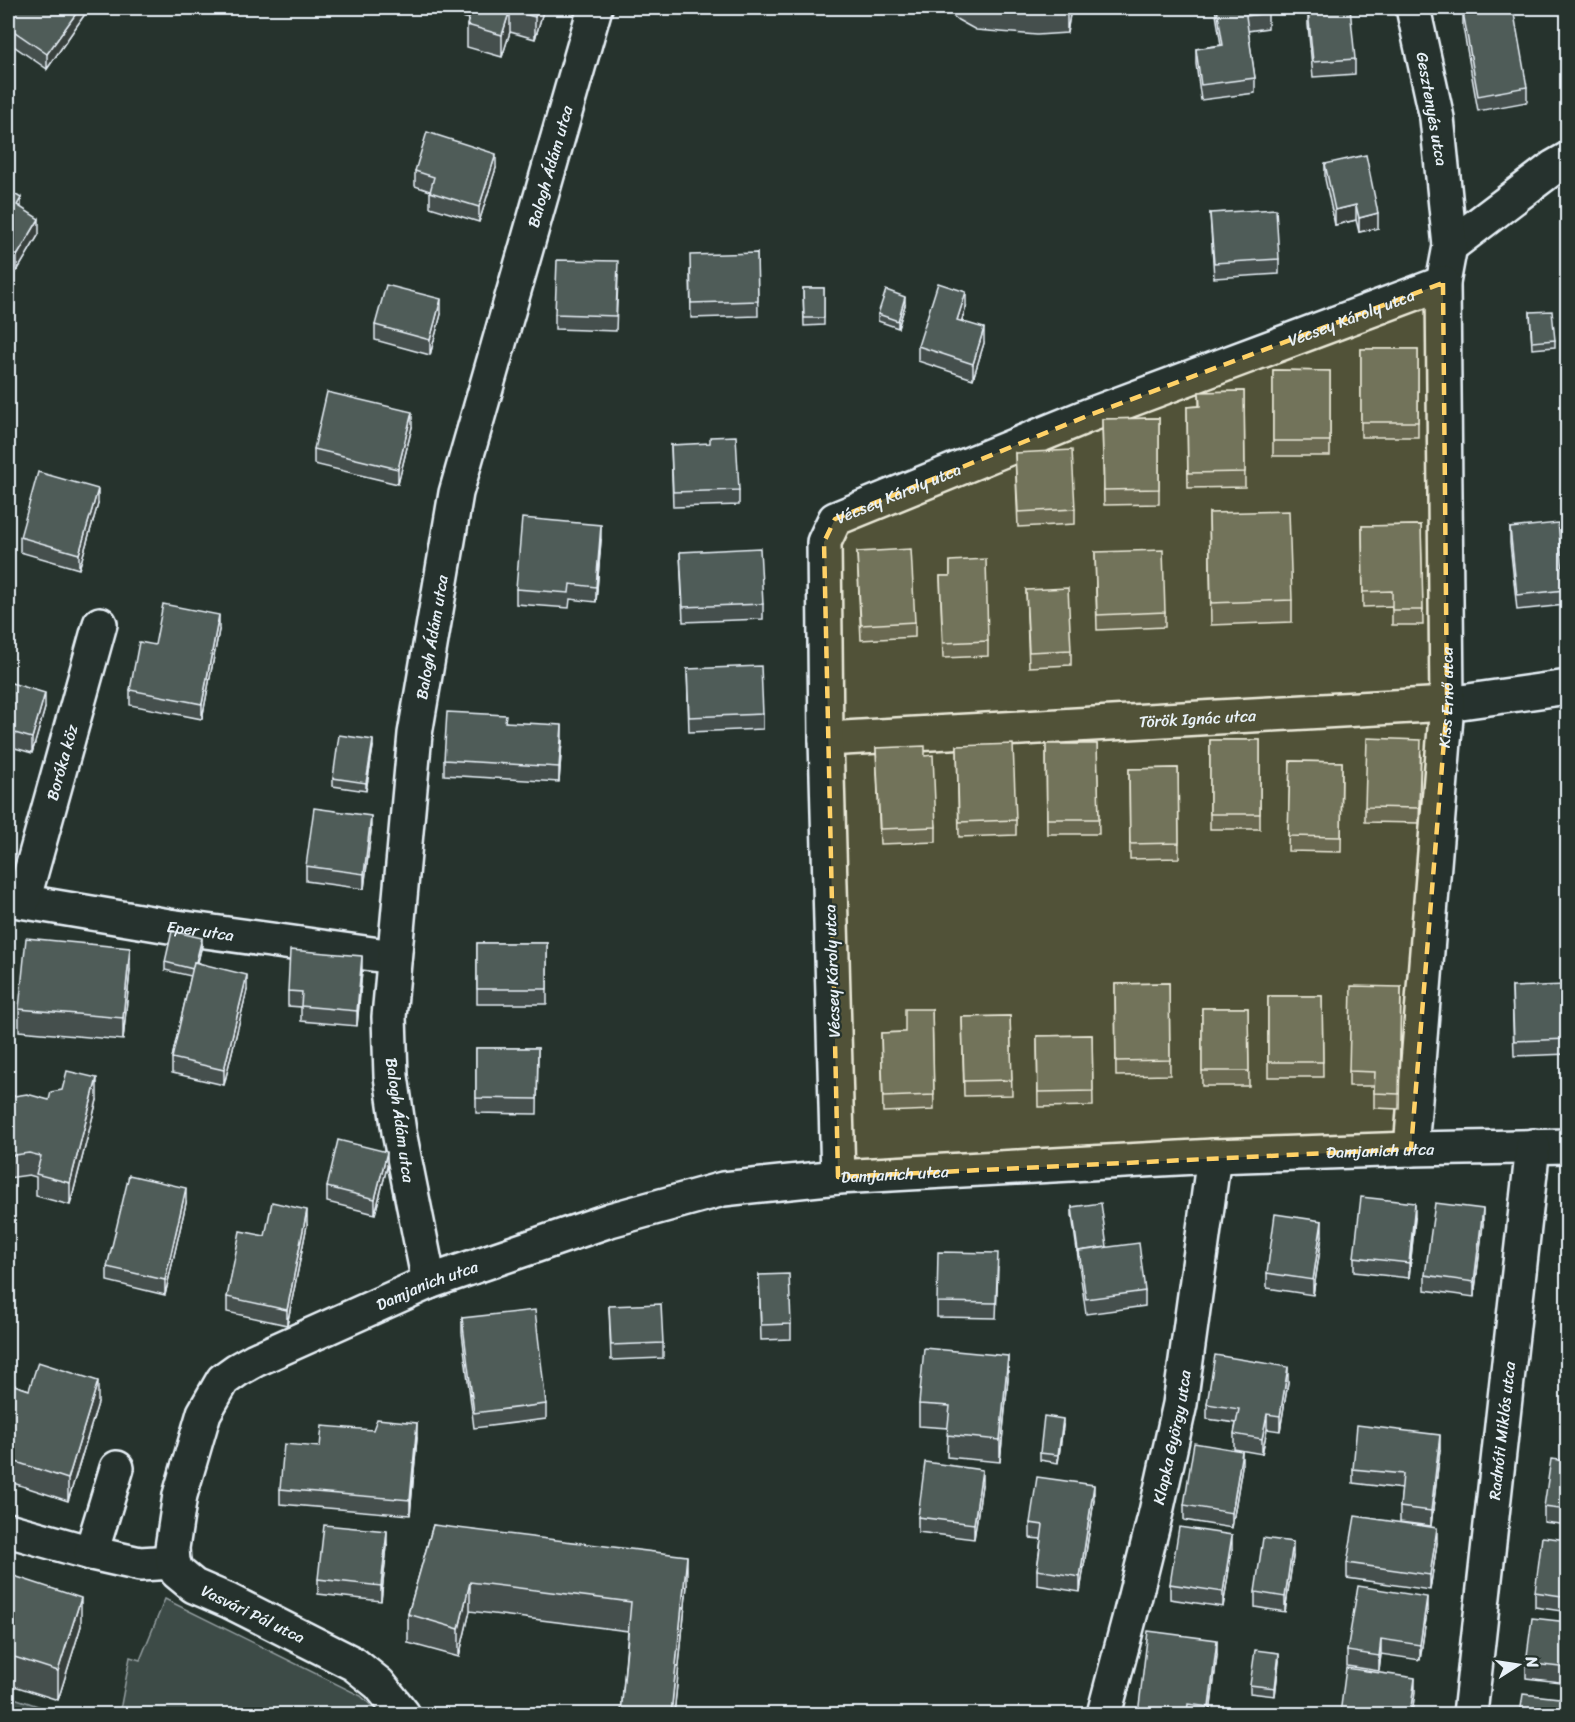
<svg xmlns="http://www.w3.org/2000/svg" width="1575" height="1722" font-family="Sriracha,sans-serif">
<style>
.green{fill:#3e4b47;stroke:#939ea0;stroke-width:1.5}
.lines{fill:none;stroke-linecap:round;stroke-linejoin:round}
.minor-casing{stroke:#e8f1f8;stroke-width:38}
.minor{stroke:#26332d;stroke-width:33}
.wall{fill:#454f4d;stroke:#e8f1f8;stroke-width:1.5}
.shaded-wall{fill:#38403e;stroke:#e8f1f8;stroke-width:1.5}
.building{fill:#505c59;stroke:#e8f1f8;stroke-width:1.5}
.marked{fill:#ffd166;fill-opacity:0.2;stroke:#ffd166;stroke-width:4.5;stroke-dasharray:12 8;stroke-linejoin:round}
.labels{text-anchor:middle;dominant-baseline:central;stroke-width:4.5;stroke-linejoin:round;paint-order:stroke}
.street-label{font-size:16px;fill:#e8f1f8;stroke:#26332d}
</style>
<rect width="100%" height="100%" fill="#26332d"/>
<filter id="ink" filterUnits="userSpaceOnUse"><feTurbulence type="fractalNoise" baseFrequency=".0167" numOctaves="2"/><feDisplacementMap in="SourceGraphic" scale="12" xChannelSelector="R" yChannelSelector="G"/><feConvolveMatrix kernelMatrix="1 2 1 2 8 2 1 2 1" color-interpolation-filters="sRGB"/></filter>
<g filter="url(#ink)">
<g class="green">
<path d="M165 1599 361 1696 380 1714H117L121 1705 130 1657 140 1660Z"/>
<path d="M8 1696 62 1714H8Z"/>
</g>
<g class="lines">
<g class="minor-casing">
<g id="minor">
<path d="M1450 246 1554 167 1568 159"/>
<path id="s1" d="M826 739 1447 704 1568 687"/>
<path id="s2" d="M8 899 169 926 394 957"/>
<path id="s3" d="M23 901 100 624"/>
<path id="s4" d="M1411 1149 1447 704 1443 283 1450 246 1437 118 1413 8"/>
<path id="s5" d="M838 1177 826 739 824 542 835 519 1087 416 1443 283"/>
<path id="s6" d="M429 1282 399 1132 391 1076 389 1017 415 734 456 493 595 8"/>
<path d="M8 1530 91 1553 140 1564 173 1562"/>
<path d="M91 1553 117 1468"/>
<path id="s7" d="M403 1714 379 1684 354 1664 229 1601 194 1586 177 1572 173 1562 172 1548 180 1495 204 1413 223 1380 237 1370 255 1360 429 1282 610 1220 723 1189 838 1177 1214 1156 1411 1149 1568 1146"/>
<path id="s8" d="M1104 1714 1131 1612 1156 1512 1180 1404 1214 1156"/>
<path id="s9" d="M1470 1714 1533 1146"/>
</g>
</g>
<use href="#minor" class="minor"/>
</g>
<g class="wall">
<path d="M8 8H85V14L47 69 8 42Z"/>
<path d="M443 8H544L535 39 510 32 502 57 467 47V25L469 19 443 11Z"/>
<path d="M943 8H1071L1067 33 1037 35 976 30 958 20Z"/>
<path d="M1215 8H1268V28L1248 31 1255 78V93L1201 100 1196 64V49L1221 45Z"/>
<path d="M1308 10 1355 59V74L1313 77 1308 25Z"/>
<path d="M1463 12 1527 87V102L1478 111 1463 27Z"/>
<path d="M1325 164 1378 228 1359 232 1356 220 1335 225 1325 179Z"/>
<path d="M496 168 479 222 430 207V191L415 186V171Z"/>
<path d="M8 190 39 234 17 271 8 265Z"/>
<path d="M1210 213 1279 259V274L1214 278Z"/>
<path d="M757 253 758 316 691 318 690 270Z"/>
<path d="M618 276 616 331 555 329V314Z"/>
<path d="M803 288H824V325L804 326Z"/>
<path d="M905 305 898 328 878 321V314Z"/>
<path d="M966 307 962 321 984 343 973 379 918 361V346Z"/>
<path d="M1530 312 1555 340V347L1532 349Z"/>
<path d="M441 314 430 355 375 340V325Z"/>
<rect x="1361" y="349" width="57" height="88"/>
<path d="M1273 370 1330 371V456H1273Z"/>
<path d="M1244 391 1245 487 1188 488 1187 407 1199 406V392Z"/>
<path d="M1159 418V504L1104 505 1102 419Z"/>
<path d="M412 427 398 484 314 464V449Z"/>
<path d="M671 445 739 490V505L673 507Z"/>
<path d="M1015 453 1075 509V524L1018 527Z"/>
<path d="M98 504 79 569 20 552V537Z"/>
<path d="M1209 513 1292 600V622L1211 625Z"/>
<path d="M1421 525 1423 625H1392V606L1363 607 1362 526Z"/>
<path d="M1510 528 1565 590V605L1517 610 1510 543Z"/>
<path d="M601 540 596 602 570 599 569 608 516 604V589Z"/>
<path d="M680 552 763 604V619L683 622Z"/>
<path d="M857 552 915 622V637L861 640Z"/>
<path d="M1095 552 1165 612V627L1097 630Z"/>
<path d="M950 561 988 641V656L943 658 940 576H950Z"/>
<path d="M1026 590 1071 650V665L1029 667Z"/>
<path d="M219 630 202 719 130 705V690L155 645Z"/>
<path d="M687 669 763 714V729L689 732Z"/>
<path d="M8 682 45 708 32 753 8 746Z"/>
<path d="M506 722 562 740 559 782 444 775V760Z"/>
<rect x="1210" y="740" width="50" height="89"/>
<path d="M1046 744H1097L1099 834H1047Z"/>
<path d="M957 746 1016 820V835L959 837Z"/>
<path d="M373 747 366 791 333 786V778Z"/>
<path d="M876 748 925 756 936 827V842L880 844Z"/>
<path d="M1421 755 1419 823 1365 822V807Z"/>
<path d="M1290 761 1342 762 1341 852 1288 851Z"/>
<path d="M1178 768 1179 858 1130 859 1129 769Z"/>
<path d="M371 831 364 889 306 881V866Z"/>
<rect x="477" y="943" width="70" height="61"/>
<path d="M202 945 198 962 247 990 224 1085 172 1073V1058L191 976 165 970V962Z"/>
<path d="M130 970 123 1040 19 1031V1009Z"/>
<path d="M362 971 357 1026 301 1021V1007L288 1006V991Z"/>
<path d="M1169 983 1170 1075 1116 1076 1115 984Z"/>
<path d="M1401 987 1399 1109 1374 1108V1086H1349V1071Z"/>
<path d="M1512 987 1568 1037V1054L1514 1056Z"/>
<path d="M1268 996H1322L1323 1077H1268Z"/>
<path d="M1202 1008H1248L1249 1086H1202Z"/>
<path d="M932 1009 934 1110 883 1112 881 1033 905 1032Z"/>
<path d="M1010 1016 1012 1095 964 1096 962 1017Z"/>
<path d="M1092 1035 1093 1106 1038 1107 1037 1036Z"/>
<path d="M476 1048H538L537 1114 476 1113Z"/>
<path d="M8 1097 49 1100H97L70 1205 36 1196V1177L29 1175 8 1178Z"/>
<path d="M387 1167 375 1214 327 1202V1187Z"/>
<path d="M186 1203 165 1295 107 1281V1267Z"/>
<path d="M1072 1207 1145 1291V1306L1086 1314 1072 1215Z"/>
<path d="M1415 1218 1409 1278 1354 1272V1257Z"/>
<path d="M1483 1224 1474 1297 1425 1290V1275Z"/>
<path d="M307 1225 287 1325 227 1312V1297L265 1236Z"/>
<path d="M1322 1236 1313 1295 1267 1288V1273Z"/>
<path d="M998 1268 996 1318 937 1317V1302Z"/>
<path d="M759 1275 791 1324V1339L761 1340Z"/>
<path d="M609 1306 663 1343V1358L611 1360Z"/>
<path d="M462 1318 546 1404V1419L474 1428 462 1333Z"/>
<path d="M1008 1378 1000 1462 947 1457 948 1428 919 1426V1404Z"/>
<path d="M1288 1382 1280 1431 1267 1429 1262 1454 1234 1449V1434L1236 1423 1207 1419V1404Z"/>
<path d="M8 1383 29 1390 98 1403 68 1501 10 1482 8 1488Z"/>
<path d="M1063 1426 1058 1463 1040 1460V1453Z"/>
<path d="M417 1438 410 1515 280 1504V1489L320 1447Z"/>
<path d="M1440 1450 1431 1526 1400 1522V1507L1402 1489 1353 1483V1469Z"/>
<path d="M1568 1461V1525L1544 1522V1507Z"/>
<path d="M1242 1466 1232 1528 1184 1520V1505Z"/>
<path d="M982 1485 974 1539 918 1532V1517Z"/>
<path d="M1094 1500 1080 1592 1037 1585V1570L1041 1539 1030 1538V1523Z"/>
<path d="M433 1525 687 1585 674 1714H621L628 1631 470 1611 459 1657 408 1643V1614Z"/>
<path d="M1568 1540V1612L1535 1607V1592Z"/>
<path d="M1437 1543 1430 1590 1347 1578V1563Z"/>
<path d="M387 1546 381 1601 318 1594V1579Z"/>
<path d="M1232 1550 1223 1607 1170 1599V1584Z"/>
<path d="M1293 1557 1285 1612 1255 1607V1592Z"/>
<path d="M8 1574 81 1626 58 1700 8 1684Z"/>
<path d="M1427 1612 1420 1660 1381 1654 1379 1671 1347 1666V1651Z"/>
<path d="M1568 1622V1683L1526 1678V1663Z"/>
<path d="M1217 1655 1210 1714H1138Z"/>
<path d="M1279 1661 1275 1696 1250 1693V1685Z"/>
</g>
<g class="shaded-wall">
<path d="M80 8H85V14L47 69V54Z"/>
<path d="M538 8H544L535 39V17Z"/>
<path d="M1068 8H1071L1067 33V11Z"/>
<path d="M510 10V32L502 57V35Z"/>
<path d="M496 154V168L479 222V207Z"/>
<path d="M21 198V213L17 205Z"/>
<path d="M1356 205V220L1335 225V210Z"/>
<path d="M1378 213V228L1359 232V218Z"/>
<path d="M39 219V234L17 271V256Z"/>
<path d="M966 292V307L957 335V320Z"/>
<path d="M905 297V305L898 328V321Z"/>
<path d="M441 299V314L430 355V340Z"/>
<path d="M984 328V343L973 379V364Z"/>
<path d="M412 412V427L398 484V469Z"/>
<path d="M98 489V504L79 569V554Z"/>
<path d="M601 525V540L596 602V587Z"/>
<path d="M219 615V630L202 719V704Z"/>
<path d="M45 693V708L32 753V738Z"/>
<path d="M562 725V740L559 782V767Z"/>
<path d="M373 740V747L366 791V783Z"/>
<path d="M371 816V831L364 889V874Z"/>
<path d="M202 938V945L194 977V969Z"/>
<path d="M130 948V970L123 1040V1018Z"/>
<path d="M362 956V971L357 1026V1011Z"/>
<path d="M247 975V990L224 1085V1070Z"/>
<path d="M97 1078V1100L70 1205V1183Z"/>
<path d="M387 1152V1167L375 1214V1199Z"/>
<path d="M186 1188V1203L165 1295V1280Z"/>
<path d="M1415 1203V1218L1409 1278V1263Z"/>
<path d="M1483 1209V1224L1474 1297V1282Z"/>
<path d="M307 1210V1225L287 1325V1310Z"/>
<path d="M1322 1221V1236L1313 1295V1280Z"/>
<path d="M1008 1356V1378L1000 1462V1440Z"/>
<path d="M1288 1367V1382L1280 1431V1416Z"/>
<path d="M98 1381V1403L68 1501V1479Z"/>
<path d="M1267 1414V1429L1262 1454V1439Z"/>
<path d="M1063 1419V1426L1058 1463V1455Z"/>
<path d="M417 1423V1438L410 1515V1500Z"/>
<path d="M1440 1435V1450L1431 1526V1511Z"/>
<path d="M1242 1451V1466L1232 1528V1513Z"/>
<path d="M10 1460V1482L8 1488V1466Z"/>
<path d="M982 1470V1485L974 1539V1524Z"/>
<path d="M1094 1485V1500L1080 1592V1577Z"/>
<path d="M1437 1528V1543L1430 1590V1575Z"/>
<path d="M387 1531V1546L381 1601V1586Z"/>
<path d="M1232 1535V1550L1223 1607V1592Z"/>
<path d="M1293 1542V1557L1285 1612V1597Z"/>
<path d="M687 1556V1585L674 1714H671Z"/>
<path d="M470 1582V1611L459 1657V1629Z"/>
<path d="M1427 1597V1612L1420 1660V1645Z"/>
<path d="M81 1598V1626L58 1700V1671Z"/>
<path d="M1381 1639V1654L1379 1671V1656Z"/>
<path d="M1217 1640V1655L1210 1714H1209V1707Z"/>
<path d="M1279 1653V1661L1275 1696V1688Z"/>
<path d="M1415 1678V1693L1412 1714H1410Z"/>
</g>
<g class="building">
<path d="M8 8H80L47 54 8 27Z"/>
<path d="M472 8H538L535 17 510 10 502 35 467 25Z"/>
<path d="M975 8H1068L1067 11 1037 13Z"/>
<path d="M1217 8H1268V13L1246 16 1255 78 1201 85 1196 49 1223 45Z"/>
<path d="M1338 8H1350L1355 59 1313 62 1308 10Z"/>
<path d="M1491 8H1513L1527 87 1478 96 1463 12Z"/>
<path d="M427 132 496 154 479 207 430 192 434 177 415 171Z"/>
<path d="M1366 155 1378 213 1359 218 1356 205 1335 210 1325 164Z"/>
<path d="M8 190 21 198 17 205 39 219 17 256 8 250Z"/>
<path d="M1276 209 1279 259 1214 263 1210 213Z"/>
<path d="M757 253 758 301 691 303 690 255Z"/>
<path d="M557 260 618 261 616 316 555 314Z"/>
<path d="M938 283 966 292 957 320 984 328 973 364 918 346Z"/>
<path d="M386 285 441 299 430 340 375 325Z"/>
<path d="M803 288H824V318H804Z"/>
<path d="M886 290 905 297 898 321 878 314Z"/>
<path d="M1552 311 1555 340 1532 342 1530 312Z"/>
<rect x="1361" y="349" width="57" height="73"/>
<path d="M1273 370 1330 371V441H1273Z"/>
<path d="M1244 391 1245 472 1188 473 1187 407 1200 406 1199 392Z"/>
<path d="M327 392 412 412 398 469 314 449Z"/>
<path d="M1159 418V489L1104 490 1102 419Z"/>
<path d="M736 436 739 490 673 492 671 445 710 443V437Z"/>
<path d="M1072 450 1075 509 1018 512 1015 453Z"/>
<path d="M38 472 98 489 79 554 20 537Z"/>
<path d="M1289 511 1292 600 1211 603 1209 513Z"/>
<path d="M522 518 601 525 596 587 570 584 569 593 516 589Z"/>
<path d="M1558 523 1565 590 1517 595 1510 528Z"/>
<path d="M1421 525 1423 610H1392V591L1363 592 1362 526Z"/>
<path d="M760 548 763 604 683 607 680 552Z"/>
<path d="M911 549 915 622 861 625 857 552Z"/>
<path d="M1163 550 1165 612 1097 615 1095 552Z"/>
<path d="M986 559 988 641 943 643 940 576H950V561Z"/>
<path d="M1068 588 1071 650 1029 652 1026 590Z"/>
<path d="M163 604 219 615 202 704 130 690 139 642 155 645Z"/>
<path d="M761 666 763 714 689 717 687 669Z"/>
<path d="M8 682 45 693 32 738 8 731Z"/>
<path d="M447 712 506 715 505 722 562 725 559 767 444 760Z"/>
<path d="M339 735 373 740 366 783 333 778Z"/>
<path d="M1367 738 1421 740 1419 808 1365 807Z"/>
<rect x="1210" y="740" width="50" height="74"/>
<path d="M1013 744 1016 820 959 822 957 746Z"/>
<path d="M1046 744H1097L1099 819H1047Z"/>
<path d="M925 746V756L933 755 936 827 880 829 876 748Z"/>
<path d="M1290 761 1342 762 1341 837 1288 836Z"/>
<path d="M1178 768 1179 843 1130 844 1129 769Z"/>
<path d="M314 808 371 816 364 874 306 866Z"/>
<path d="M172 931 202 938 196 962H194L193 969 165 962Z"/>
<path d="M26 938 130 948 123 1018 19 1009Z"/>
<rect x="477" y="943" width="70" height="46"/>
<path d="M290 950 362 956 357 1011 301 1006 302 992 288 991Z"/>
<path d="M194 962 247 975 224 1070 172 1058Z"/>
<path d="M1169 983 1170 1060 1116 1061 1115 984Z"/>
<path d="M1566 985 1568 1039 1514 1041 1512 987Z"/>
<path d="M1351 986 1401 987 1399 1094 1374 1093 1375 1072 1349 1071Z"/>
<path d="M1268 996H1322L1323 1062H1268Z"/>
<path d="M1202 1008H1248L1249 1071H1202Z"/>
<path d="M905 1009H932L934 1095 883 1097 881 1033 905 1032Z"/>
<path d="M1010 1016 1012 1080 964 1081 962 1017Z"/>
<path d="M1092 1035 1093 1091 1038 1092 1037 1036Z"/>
<path d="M476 1048H538L537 1099 476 1098Z"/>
<path d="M67 1071 97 1078 70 1183 36 1174 41 1156 29 1153 8 1156V1097L27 1094 49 1100 51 1092 62 1090Z"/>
<path d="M338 1140 387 1152 375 1199 327 1187Z"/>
<path d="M129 1175 186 1188 165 1280 107 1267Z"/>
<path d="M1361 1197 1415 1203 1409 1263 1354 1257Z"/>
<path d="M272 1202 307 1210 287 1310 227 1297 240 1231 265 1236Z"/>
<path d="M1101 1203 1107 1247 1079 1251V1258L1072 1207Z"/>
<path d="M1435 1203 1483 1209 1474 1282 1425 1275Z"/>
<path d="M1275 1214 1322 1221 1313 1280 1267 1273Z"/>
<path d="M1139 1243 1145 1291 1086 1299 1079 1251Z"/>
<path d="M938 1252 998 1253 996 1303 937 1302Z"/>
<path d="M789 1274 791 1324 761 1325 759 1275Z"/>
<path d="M661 1304 663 1343 611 1345 609 1306Z"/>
<path d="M535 1310 546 1404 474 1413 462 1318Z"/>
<path d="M924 1348 1008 1356 1000 1440 947 1435 950 1406 919 1404Z"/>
<path d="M1215 1355 1288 1367 1280 1416 1267 1414 1262 1439 1234 1434 1239 1409 1207 1404Z"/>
<path d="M38 1362 98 1381 68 1479 10 1460 8 1466V1383L29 1390Z"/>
<path d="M1044 1416 1063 1419 1058 1455 1040 1453Z"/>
<path d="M377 1419 417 1423 410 1500 280 1489 284 1444 320 1447 322 1426 373 1430Z"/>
<path d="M1357 1425 1440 1435 1431 1511 1400 1507 1403 1474 1353 1469Z"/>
<path d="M1194 1443 1242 1451 1232 1513 1184 1505Z"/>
<path d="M1551 1459 1568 1461V1510L1544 1507Z"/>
<path d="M925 1462 982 1470 974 1524 918 1517Z"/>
<path d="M1037 1477 1094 1485 1080 1577 1037 1570 1043 1525 1030 1523Z"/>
<path d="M1355 1516 1437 1528 1430 1575 1347 1563Z"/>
<path d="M324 1525 387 1531 381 1586 318 1579Z"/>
<path d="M433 1525 687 1556 671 1714H621L631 1602 470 1582 459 1629 408 1614Z"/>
<path d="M1179 1527 1232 1535 1223 1592 1170 1584Z"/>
<path d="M1542 1537 1568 1540V1597L1535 1592Z"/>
<path d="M1263 1538 1293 1542 1285 1597 1255 1592Z"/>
<path d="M8 1574 81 1598 58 1671 8 1655Z"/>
<path d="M1358 1586 1427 1597 1420 1645 1381 1639 1379 1656 1347 1651Z"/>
<path d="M1532 1618 1568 1622V1668L1526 1663Z"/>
<path d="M1148 1631 1217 1640 1209 1707 1188 1704 1187 1714H1138Z"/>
<path d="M1255 1650 1279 1653 1275 1688 1250 1685Z"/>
<path d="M1346 1668 1415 1678 1410 1714H1340Z"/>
<path d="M1523 1694 1568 1699V1714H1520Z"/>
</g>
</g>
<path class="marked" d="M1443 283 1447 704 1411 1149 838 1177 824 542 835 519 1087 416Z"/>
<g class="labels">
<g class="street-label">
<text transform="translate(1432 109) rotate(80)">Gesztenyés utca</text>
<text stroke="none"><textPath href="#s6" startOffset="1137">Balogh Ádám utca</textPath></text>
<text stroke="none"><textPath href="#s5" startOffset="1215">Vécsey Károly utca</textPath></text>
<text stroke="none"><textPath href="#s5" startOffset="729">Vécsey Károly utca</textPath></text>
<text stroke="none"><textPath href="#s6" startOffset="651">Balogh Ádám utca</textPath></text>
<text stroke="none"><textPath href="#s4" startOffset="453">Kiss Ernő utca</textPath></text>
<text stroke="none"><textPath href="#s1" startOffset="372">Török Ignác utca</textPath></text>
<text stroke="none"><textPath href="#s3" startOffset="144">Boróka köz</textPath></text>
<text stroke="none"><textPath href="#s2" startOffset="195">Eper utca</textPath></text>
<text transform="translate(832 971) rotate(-92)">Vécsey Károly utca</text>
<text transform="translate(400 1120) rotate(82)">Balogh Ádám utca</text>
<text stroke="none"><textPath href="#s7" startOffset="1668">Damjanich utca</textPath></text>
<text stroke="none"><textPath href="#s7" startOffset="1182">Damjanich utca</textPath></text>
<text stroke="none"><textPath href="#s7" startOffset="698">Damjanich utca</textPath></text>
<text stroke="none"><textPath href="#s9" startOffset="285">Radnóti Miklós utca</textPath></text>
<text stroke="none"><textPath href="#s8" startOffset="285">Klapka György utca</textPath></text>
<text transform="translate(253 1614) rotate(26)">Vasvári Pál utca</text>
</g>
</g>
<rect width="1575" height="1722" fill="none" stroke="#26332d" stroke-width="30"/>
<rect x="15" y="15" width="1545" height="1692" fill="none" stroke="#e8f1f8" stroke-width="2" filter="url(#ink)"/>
<g transform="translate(1518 1665) rotate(78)" stroke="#26332d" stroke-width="4.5" paint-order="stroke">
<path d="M0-4.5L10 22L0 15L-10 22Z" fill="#e8f1f8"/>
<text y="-9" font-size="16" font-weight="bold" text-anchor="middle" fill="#e8f1f8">N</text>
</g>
</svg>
